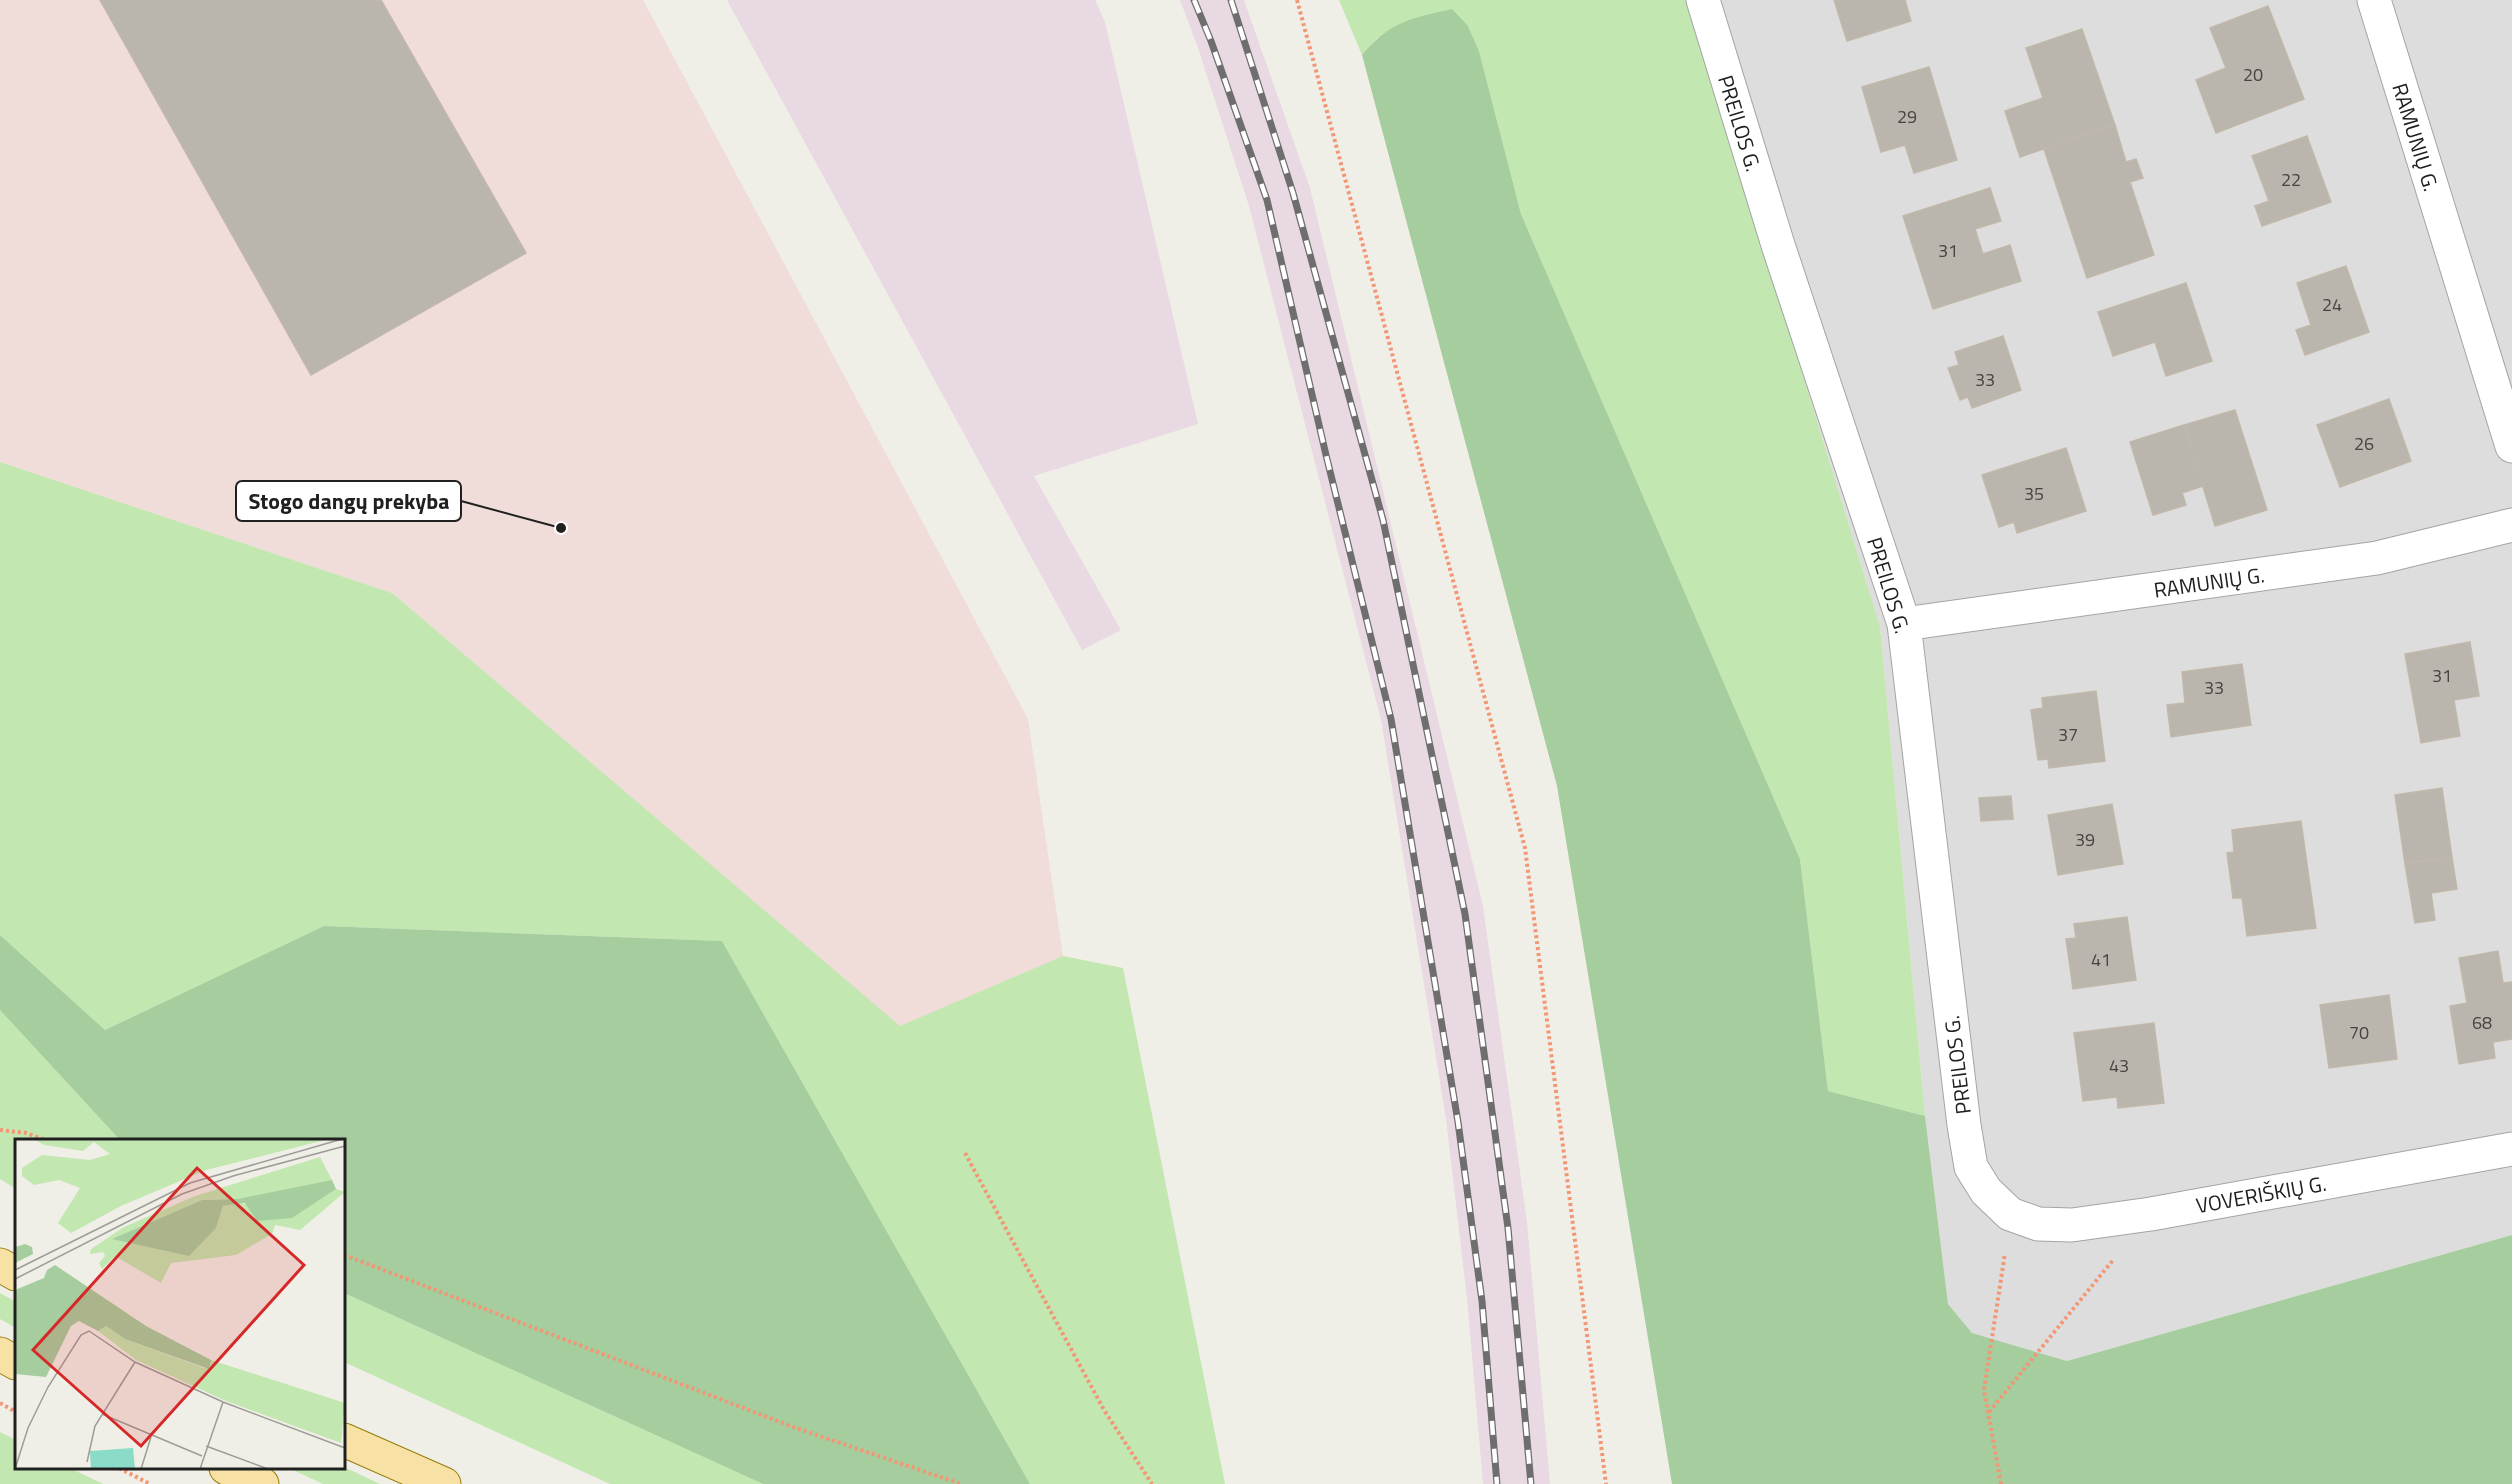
<svg xmlns="http://www.w3.org/2000/svg" width="2512" height="1484" font-family="'Titillium Web',sans-serif">
<style>
.residential{fill:#dedddd}
.commercial{fill:#f0dcd8}
.industrial{fill:#e9d9e3}
.grass{fill:#c2e7b0}
.forest{fill:#a5cd9e}
.building{fill:#bab5ad;stroke:#c1b8aa;stroke-width:1.5}
.lines{fill:none;stroke-linecap:round;stroke-linejoin:round}
.street-casing{stroke:#a4a4a4;stroke-width:35}
.primary-casing{stroke:#947c08;stroke-width:35}
.path{stroke:#f39675;stroke-width:4;stroke-dasharray:3 3;stroke-linecap:butt}
.street{stroke:#fff;stroke-width:33}
.primary{stroke:#f7e1a5;stroke-width:33}
.rail-casing{stroke:#6e6e6e;stroke-width:7}
.rail{stroke:#fff;stroke-width:4.5;stroke-dasharray:14;stroke-linecap:butt}
.labels{text-anchor:middle;dominant-baseline:central;stroke-width:6;stroke-linejoin:round;paint-order:stroke}
.number-label{font-size:18px;fill:#464543}
.street-label{font-size:21px;fill:#202020;stroke:#fff}
.inset-road{fill:none;stroke:#9d9c97;stroke-width:1.5}
.view{fill:#d62828;fill-opacity:0.15;stroke:#d62828;stroke-width:3}
.inset-edge{fill:none;stroke:#202020;stroke-width:3}
.leader{fill:none;stroke:#202020;stroke-width:2}
.callout-dot{fill:#202020;stroke:#fff;stroke-width:2}
.callout{fill:#fff;stroke:#202020;stroke-width:2}
.callout-label{font-size:22px;text-anchor:middle;font-weight:bold;fill:#202020}
</style>
<rect width="100%" height="100%" fill="#f0efe7"/>
<path class="residential" d="M1688 0H2512V1235L2067 1361 1972 1333 1948 1304 1925 1116 1880 627Z"/>
<path class="commercial" d="M0 0H643L1028 719 1063 956 900 1027 392 593 0 462Z"/>
<g class="industrial">
<path d="M727 0H1095L1105 22 1198 424 1034 476 1121 630 1082 650Z"/>
<path d="M1180 0H1244L1310 188 1483 906 1527 1222 1550 1484H1483L1467 1299 1446 1119 1381 720 1249 206 1197 45Z"/>
</g>
<g class="grass">
<path d="M1339 0H1688L1880 627 1925 1116 1828 1091 1800 859 1521 214 1479 51 1468 26 1377 38 1362 55Z"/>
<path d="M0 462 392 593 900 1026 1063 956 1123 968 1225 1484H1030L722 941 324 926 105 1030 0 935Z"/>
<path d="M0 1010 120 1140H16V1189L0 1179Z"/>
<path d="M0 1293 16 1302V1328L0 1319Z"/>
<path d="M344 1293 763 1484H610L344 1362Z"/>
<path d="M0 1432 16 1440V1468H70L103 1484H0Z"/>
<path d="M344 1467 380 1484H323L289 1468Z"/>
</g>
<g class="forest">
<path d="M1452 9 1468 26 1479 51 1521 214 1800 859 1828 1091 1925 1116 1948 1304 1972 1333 2067 1361 2512 1235V1484H1672L1557 786 1362 55C1389 22 1412 18 1452 9Z"/>
<path d="M324 926 722 941 1030 1484H763L344 1293V1140H120L0 1010V935L105 1030Z"/>
</g>
<g class="building">
<path d="M100 0H381L526 253 311 375Z"/>
<path d="M1834 0H1905L1911 21 1847 41Z"/>
<path d="M2268 6 2304 99 2216 133 2196 80 2226 68 2210 28Z"/>
<path d="M2082 29 2115 125 2020 157 2005 111 2043 98 2026 48Z"/>
<path d="M1929 67 1957 160 1914 173 1905 145 1881 152 1862 87Z"/>
<path d="M2115 125 2126 162 2136 159 2143 178 2130 182 2154 255 2087 278 2044 149Z"/>
<path d="M2307 136 2331 202 2262 226 2255 206 2269 201 2252 156Z"/>
<path d="M1990 188 2001 221 1975 229 1983 254 2010 245 2021 281 1933 309 1903 216Z"/>
<path d="M2346 266 2369 332 2305 355 2296 330 2311 325 2297 283Z"/>
<path d="M2186 283 2212 361 2166 376 2155 342 2113 356 2098 312Z"/>
<path d="M2003 336 2021 390 1972 408 1968 397 1960 400 1948 368 1959 365 1955 352Z"/>
<path d="M2389 399 2411 461 2340 487 2317 425Z"/>
<path d="M2235 410 2267 510 2215 526 2184 425Z"/>
<path d="M2184 425 2203 486 2182 493 2186 505 2153 515 2130 442Z"/>
<path d="M2066 448 2086 511 2017 533 2014 522 1999 527 1982 475Z"/>
<path d="M2470 642 2479 696 2454 700 2460 736 2421 743 2405 654Z"/>
<path d="M2242 664 2251 725 2171 737 2167 705 2185 703 2182 672Z"/>
<path d="M2096 691 2105 761 2049 768 2048 759 2038 760 2031 710 2043 708 2042 698Z"/>
<path d="M2442 788 2452 857 2405 864 2395 795Z"/>
<path d="M2011 796 2013 819 1981 821 1979 798Z"/>
<path d="M2112 804 2123 864 2058 875 2048 815Z"/>
<path d="M2301 821 2316 928 2247 936 2242 898H2233L2227 853 2234 852 2232 830Z"/>
<path d="M2452 857 2457 889 2431 893 2435 920 2415 923 2405 864Z"/>
<path d="M2127 917 2136 980 2073 989 2066 939 2076 938 2074 924Z"/>
<path d="M2498 951 2503 983 2512 982V1039L2493 1042 2495 1058 2459 1064 2450 1006 2467 1003 2459 958Z"/>
<path d="M2389 995 2397 1059 2329 1068 2320 1005Z"/>
<path d="M2154 1023 2164 1103 2118 1108 2117 1097 2083 1101 2074 1033Z"/>
</g>
<g class="lines">
<g class="street-casing">
<g id="street">
<path d="M1703 0 1778 245 1904 624 1964 1125 1971 1167 1986 1191 2010 1214 2038 1224 2072 1225 2151 1214 2512 1149"/>
<path d="M2374 0 2512 446"/>
<path d="M1904 624 2377 558 2512 525"/>
</g>
</g>
<g class="primary-casing">
<g id="primary">
<path d="M0 1265 16 1274"/>
<path d="M0 1354 16 1363"/>
<path d="M344 1440 444 1484"/>
<path d="M226 1468 262 1484"/>
</g>
</g>
<g class="path">
<path d="M1297 0 1525 848 1606 1484"/>
<path d="M0 1130 26 1133 45 1140"/>
<path d="M965 1153 1104 1410 1152 1484"/>
<path d="M344 1255 793 1427 961 1484"/>
<path d="M0 1403 16 1412"/>
<path d="M1989 1412 2113 1260"/>
<path d="M119 1468 150 1484"/>
<path d="M2001 1484 1984 1390 2005 1253"/>
</g>
<use href="#street" class="street"/>
<use href="#primary" class="primary"/>
<g class="rail-casing">
<g id="rail">
<path d="M1194 0 1211 41 1267 200 1326 455 1391 719 1458 1122 1482 1301 1497 1484"/>
<path d="M1231 0 1293 193 1383 520 1465 914 1508 1228 1531 1484"/>
</g>
</g>
<use href="#rail" class="rail"/>
</g>
<g class="labels">
<g class="number-label">
<text x="2253" y="74">20</text>
<text x="1907" y="116">29</text>
<text x="2291" y="179">22</text>
<text x="1948" y="250">31</text>
<text x="2332" y="304">24</text>
<text x="1985" y="379">33</text>
<text x="2364" y="443">26</text>
<text x="2034" y="493">35</text>
<text x="2442" y="675">31</text>
<text x="2214" y="687">33</text>
<text x="2068" y="734">37</text>
<text x="2085" y="839">39</text>
<text x="2101" y="959">41</text>
<text x="2482" y="1022">68</text>
<text x="2359" y="1032">70</text>
<text x="2119" y="1065">43</text>
</g>
<g class="street-label">
<text transform="translate(1740 123) rotate(73)">PREILOS G.</text>
<text transform="translate(2416 137) rotate(73)">RAMUNIŲ G.</text>
<text transform="translate(2209 582) rotate(-8)">RAMUNIŲ G.</text>
<text transform="translate(1889 585) rotate(73)">PREILOS G.</text>
<text transform="translate(1957 1065) rotate(-97)">PREILOS G.</text>
<text transform="translate(2261 1194) rotate(-10)">VOVERIŠKIŲ G.</text>
</g>
</g>
<g transform="translate(15 1139)">
<rect width="330" height="330" fill="#f0efe7"/>
<path d="M18 0H314L191 31 106 67 56 94 43 84 65 49 44 41 19 46 7 37V29L27 16 75 21 95 15 79 3 68 12 29 6ZM305 18 317 41 304 47 223 60 187 61 98 100 201 89 208 67 311 56 321 50 330 53 285 91 260 86 257 95 221 116 156 124 146 144 100 117 87 130 84 124 90 117 88 113 75 115 76 110 109 88 180 57ZM91 187 110 200 189 229 196 221 330 264 326 304 211 262 121 221 83 192Z" fill="#c2e7b0"/>
<path d="M317 41 321 50 277 79 242 82 230 64 208 67 201 89 174 117 97 100 187 61 223 60ZM10 105 17 108 18 115 0 124V108ZM40 126 131 187 196 221 194 230 110 200 91 187 83 192 64 182 56 187 31 238 0 235V151L29 139 32 131Z" fill="#a5cd9e"/>
<path d="M118 309 120 330H76L75 312Z" fill="#8adbc8"/>
<path class="inset-road" d="M0 131 175 44 327 0M0 140 167 55 218 37 330 7M87 275 187 317M191 307 253 330M72 323 80 287 120 223M0 330 13 289 33 248 66 196 74 192 120 223 208 263 330 309M126 330 136 298M185 330 208 263"/>
<path class="view" d="M182 29 289 126 126 307 18 211Z"/>
<rect width="330" height="330" class="inset-edge"/>
</g>
<path class="leader" d="M561 528L461 501"/>
<circle class="callout-dot" cx="561" cy="528" r="6"/>
<rect class="callout" x="236" y="481" width="225" height="40" rx="6"/>
<g class="callout-label">
<text x="349" y="509">Stogo dangų prekyba</text>
</g>
</svg>
